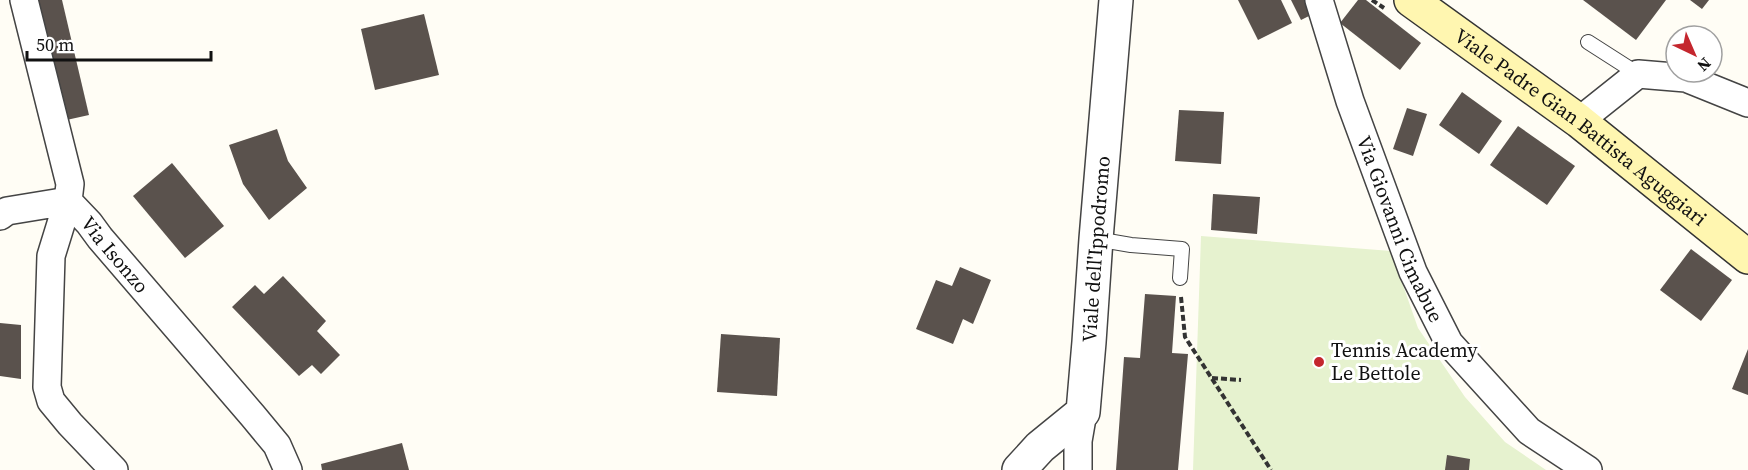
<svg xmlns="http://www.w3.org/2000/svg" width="1748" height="470" font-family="'Source Serif 4',serif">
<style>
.pitch{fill:#e6f2cf}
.building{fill:#5a524d}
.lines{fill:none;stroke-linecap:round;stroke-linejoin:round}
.service-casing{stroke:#444;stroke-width:16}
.minor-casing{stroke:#444;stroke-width:30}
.tertiary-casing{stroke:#444;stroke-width:36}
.secondary-casing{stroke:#333;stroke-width:36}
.path{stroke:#333;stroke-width:4;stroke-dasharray:6 3;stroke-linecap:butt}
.service{stroke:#fff;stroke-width:14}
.minor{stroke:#fff;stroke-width:27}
.tertiary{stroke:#fff;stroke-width:33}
.secondary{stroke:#fff6b0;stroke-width:33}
.poi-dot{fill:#c4262e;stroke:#fff;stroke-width:2}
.labels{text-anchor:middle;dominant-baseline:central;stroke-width:6;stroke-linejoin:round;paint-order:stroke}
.street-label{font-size:20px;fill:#111;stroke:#fff}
.poi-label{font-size:20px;fill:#111;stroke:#fff;text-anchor:start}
</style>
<rect width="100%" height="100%" fill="#fffdf5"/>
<path class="pitch" d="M1201 236 1391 251 1418 328 1465 397 1505 442 1546 470H1193Z"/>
<g class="building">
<path d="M33 0H62L89 115 62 121Z"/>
<path d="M1238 0H1281L1292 23 1258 40Z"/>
<path d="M1291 0H1306L1313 14 1301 20Z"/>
<path d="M1358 0H1366L1421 43 1400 70 1340 23Z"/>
<path d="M1583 0H1666L1636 40Z"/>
<path d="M1690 0H1709L1702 9Z"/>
<path d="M424 14 439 75 375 90 361 29Z"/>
<path d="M1462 92 1502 121 1479 154 1439 125Z"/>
<path d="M1407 108 1427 114 1413 156 1393 149Z"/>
<path d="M1179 110 1224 112 1221 164 1175 161Z"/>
<path d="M1518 126 1575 166 1547 205 1490 165Z"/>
<path d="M277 129 288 161 307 188 269 220 243 184 229 145Z"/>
<path d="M172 163 224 226 185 258 133 196Z"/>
<path d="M1213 194 1260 197 1257 234 1211 230Z"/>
<path d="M1691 249 1732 280 1701 321 1660 290Z"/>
<path d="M960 267 991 280 973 324 963 319 953 344 916 329 936 280 952 286Z"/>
<path d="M283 276 326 321 317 331 340 355 321 374 312 365 299 376 232 307 255 285 264 294Z"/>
<path d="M1145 294 1176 296 1172 353 1188 354 1178 470H1116L1124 357 1140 358Z"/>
<path d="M0 323 21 325V379L0 376Z"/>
<path d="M721 334 780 338 777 396 717 392Z"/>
<path d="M1748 349V395L1732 389Z"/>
<path d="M402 443 409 470H322L321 464Z"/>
<path d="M1447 455 1470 459 1469 470H1445Z"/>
</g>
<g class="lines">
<g class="service-casing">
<g id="service">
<path d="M1588 42 1638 74"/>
<path d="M1096 239 1131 245 1182 249 1180 278"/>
</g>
</g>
<g class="minor-casing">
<g id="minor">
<path id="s1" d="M24 0 70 184 68 201 89 223 100 238 253 416 277 445 288 470"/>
<path id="s2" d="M1319 0 1350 101 1413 272 1449 343 1529 431 1588 470"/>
<path d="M1579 121 1638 74 1686 78 1748 103"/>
<path d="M0 216 7 211 68 201 51 256 47 387 51 401 70 424 114 470"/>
<path d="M1078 470V441L1083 412"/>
</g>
</g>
<g class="tertiary-casing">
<g id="tertiary">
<path id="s3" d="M1019 470 1040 447 1083 412 1089 342 1096 239 1116 0"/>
</g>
</g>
<g class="secondary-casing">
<g id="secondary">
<path id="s4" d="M1411 0 1579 121 1748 257"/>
</g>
</g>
<g class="path">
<path d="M1372 0 1384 8"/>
<path d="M1181 297 1185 337 1271 470"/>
<path d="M1212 378 1241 380"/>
</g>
<use href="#service" class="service"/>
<use href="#minor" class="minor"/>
<use href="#tertiary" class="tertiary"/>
<use href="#secondary" class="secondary"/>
</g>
<circle class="poi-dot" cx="1319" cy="362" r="6"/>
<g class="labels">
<g class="street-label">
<text stroke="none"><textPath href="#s4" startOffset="212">Viale Padre Gian Battista Aguggiari</textPath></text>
<text stroke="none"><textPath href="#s2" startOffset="243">Via Giovanni Cimabue</textPath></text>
<text stroke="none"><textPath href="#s3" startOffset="250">Viale dell'Ippodromo</textPath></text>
<text stroke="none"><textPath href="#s1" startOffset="278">Via Isonzo</textPath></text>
</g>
<g class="poi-label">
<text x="1331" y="350">Tennis Academy<tspan x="1331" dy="23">Le Bettole</tspan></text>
</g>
</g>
<g transform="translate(1694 54) rotate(136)"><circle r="28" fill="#ffffff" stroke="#a0a0a0" stroke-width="1.5"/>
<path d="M0-4.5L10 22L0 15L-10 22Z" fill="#c4262e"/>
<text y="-9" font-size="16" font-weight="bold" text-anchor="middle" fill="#111111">N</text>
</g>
<path d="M27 51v9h184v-9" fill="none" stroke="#111111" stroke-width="3"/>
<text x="36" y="51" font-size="18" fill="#111111" stroke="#ffffff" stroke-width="4.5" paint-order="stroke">50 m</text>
</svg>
